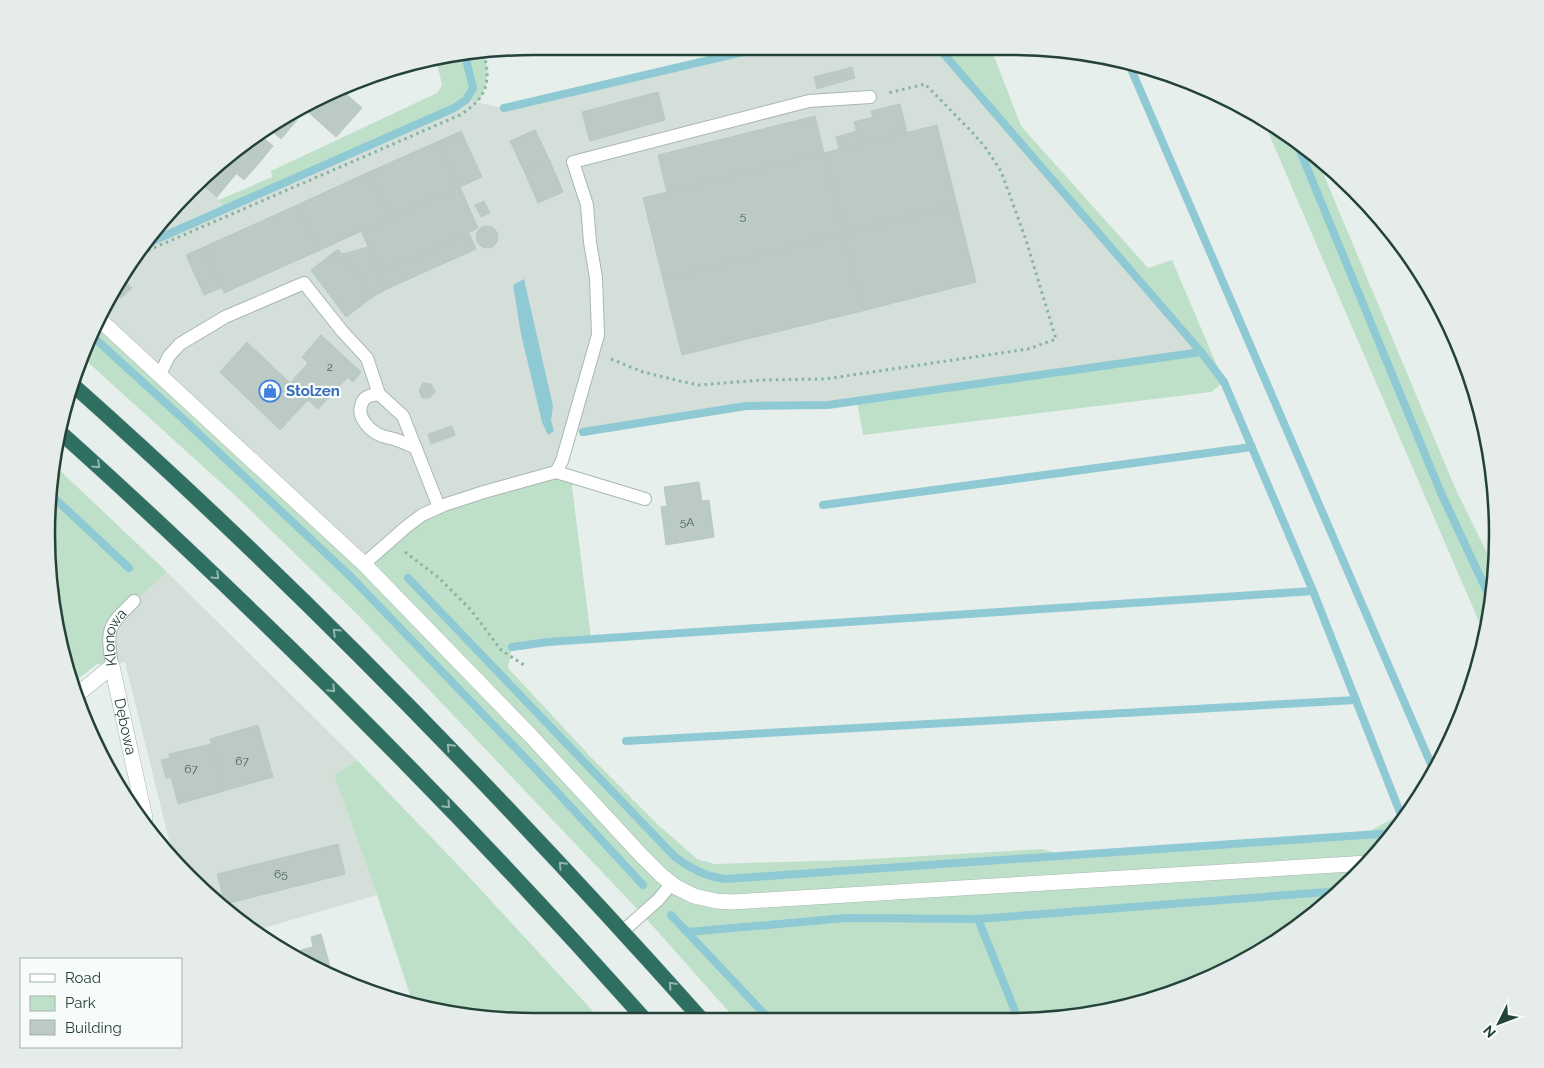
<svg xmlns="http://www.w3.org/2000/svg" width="1544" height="1068" font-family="Raleway,sans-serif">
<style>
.built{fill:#d4dfda}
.green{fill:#bfe0c8}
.water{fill:#8ec9d4}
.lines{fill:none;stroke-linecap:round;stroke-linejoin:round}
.stream{stroke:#8ec9d4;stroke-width:8}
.building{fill:#bbcac4;stroke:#b8c9c2}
.lane-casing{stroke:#a8b8b2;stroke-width:14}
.street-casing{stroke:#a8b8b2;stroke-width:16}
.highway-casing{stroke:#c2cac8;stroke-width:16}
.path{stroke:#86b3a5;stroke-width:3;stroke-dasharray:2.5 4;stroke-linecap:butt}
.lane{stroke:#fff;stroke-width:12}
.street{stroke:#fff;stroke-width:15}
.highway{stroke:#2f6f62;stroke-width:15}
.oneway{stroke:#93b5ae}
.labels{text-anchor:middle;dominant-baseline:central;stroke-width:4.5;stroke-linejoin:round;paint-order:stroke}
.number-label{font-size:12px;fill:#4a645c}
.shop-label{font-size:15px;font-weight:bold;fill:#366cbe;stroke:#f7fbf9;text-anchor:start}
.street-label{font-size:15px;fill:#24423a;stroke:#f7fbf9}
.rim{fill:none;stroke:#24423a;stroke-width:2.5}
</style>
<rect width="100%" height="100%" fill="#e6efeb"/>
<g class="built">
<path d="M769 46H937L1201 352 828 405 746 406 583 432H571L562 461 364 564 100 320 167 213 200 183 217 197 224 209 454 108 466 100 504 108Z"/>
<path d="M167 572 357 760 334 775 377 895 253 931 189 879 173 856 125 662 112 666 113 623 134 601Z"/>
</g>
<g class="green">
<path d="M937 46H990L1021 126 1148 268 1172 260 1224 382 1211 392 863 435 857 401 1201 351Z"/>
<path d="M484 53C489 72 489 86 478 102L466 100 454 108 224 209 219 200 272 177 271 171 437 93 442 85 436 59Z"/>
<path d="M1262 118 1318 161 1456 490 1494 567 1488 629 1486 638Z"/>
<path d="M100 320 363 564 422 515 556 472 574 478 572 487 591 639 548 642 512 647 508 668 589 755 656 823 697 859 714 864 853 860 1042 849 1066 856 1363 835 1401 814 1411 811 1355 879 1226 971 1105 1012 1010 1022H738L642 914 359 616 239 499 81 356 83 347Z"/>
<path d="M52 463 167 572 118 616 112 666 97 664 74 682 56 629 50 471Z"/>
<path d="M357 760 458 865 603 1022H534L439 1012 413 1004 377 895 334 775Z"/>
</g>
<path class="water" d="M524 279 553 406 551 420 554 431 548 435 542 422 521 334 513 285Z"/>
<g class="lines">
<g class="stream">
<path d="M937 46 1201 352 1224 382 1313 591 1403 820"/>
<path d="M1128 62 1434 771"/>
<path d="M504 108 769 46"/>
<path d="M1298 146 1441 493 1491 600"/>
<path d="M148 243 454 108 466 100 473 88 465 55"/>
<path d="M91 335 181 417 351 577 532 765 643 885"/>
<path d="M583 432 746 406 828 405 1201 352"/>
<path d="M51 495 129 568"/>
<path d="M823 505 1252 447"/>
<path d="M408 578 675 857C692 869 704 876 725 879L1393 833"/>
<path d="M512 647 548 642 1313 591"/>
<path d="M626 741 1356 700"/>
<path d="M671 915 772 1022"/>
<path d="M978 919 1019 1021"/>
<path d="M687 932 846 918 978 919 1339 891"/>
</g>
</g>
<g class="building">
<path d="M852 67 855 78 817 89 814 77Z"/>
<path d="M344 92 362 108 336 137 305 109Z"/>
<path d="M658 92 665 120 590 141 582 112Z"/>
<path d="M900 104 907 132 860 144 854 122 873 117 871 111Z"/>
<path d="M292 115 297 120 281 139 267 127Z"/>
<path d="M815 116 824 153 667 192 658 155Z"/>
<path d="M937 125 957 205 844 233 824 153Z"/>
<path d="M535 130 550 161 525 173 510 141Z"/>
<path d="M461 131 482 177 460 187 439 141Z"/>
<path d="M857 131 860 144 839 149 836 137Z"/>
<path d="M258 133 273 146 260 162 242 147Z"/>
<path d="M439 141 460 187 390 218 369 172Z"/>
<path d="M242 147 260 162 244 180 224 163Z"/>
<path d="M824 153 844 233 663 279 643 198Z"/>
<path d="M550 161 563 192 538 203 525 173Z"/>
<path d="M224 163 236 174 217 197 200 183Z"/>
<path d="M369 172 390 218 318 251 297 205Z"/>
<path d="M460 187 478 228 380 273 361 231Z"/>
<path d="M484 201 490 213 481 217 475 205Z"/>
<path d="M297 205 318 251 224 293 204 247Z"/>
<path d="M957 205 976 282 862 311 844 233Z"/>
<circle cx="487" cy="237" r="11"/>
<path d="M469 233 476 249 387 289 380 273Z"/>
<path d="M844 233 862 311 682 355 663 279Z"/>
<path d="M204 247 221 288 204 295 186 255Z"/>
<path d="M368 247 387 289 374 296 342 254Z"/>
<path d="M338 249 374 296 346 317 311 270Z"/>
<path d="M125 281 132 288 121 298 116 294Z"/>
<path d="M321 335 361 372 353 382 348 377 318 409 290 383 308 363 302 357Z"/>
<path d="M247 342 308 400 280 430 220 372Z"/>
<path d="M423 383 431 384 435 391 430 398H422L419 390Z"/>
<path d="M452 426 455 435 431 444 428 434Z"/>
<path d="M699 482 702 501 709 500 714 537 666 545 661 507 667 506 664 487Z"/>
<path d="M258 725 273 777 224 791 210 739Z"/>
<path d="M211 744 224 791 178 804 171 777 166 778 161 760 170 758 169 754Z"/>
<path d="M338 844 345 874 225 904 217 874Z"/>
<path d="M321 934 333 977 304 962 301 950 313 947 311 937Z"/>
</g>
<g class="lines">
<g class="lane-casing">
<g id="lane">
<path d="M160 374 169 356 180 344 225 317 304 283 342 331 367 358 379 394 403 416 439 507"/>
<path d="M379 394C371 395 363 396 361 406 357 418 371 432 382 436 386 437 390 438 394 439 401 441 409 445 416 448"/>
<path d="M556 472 562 461 598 335 596 278 590 242 587 205 573 162 809 101 870 97"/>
<path d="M364 564 406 527 422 515 444 505 484 492 556 472 645 499"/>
<path id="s1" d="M112 666C107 629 106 628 134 601"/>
<path d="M623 931 658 900 672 883"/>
</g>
</g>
<g class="street-casing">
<g id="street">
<path d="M100 320 364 564 531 736 641 855 661 875 676 887 694 896 716 901 733 902 1368 863"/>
<path id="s2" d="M78 694 112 666 145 818"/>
</g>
</g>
<g class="highway-casing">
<g id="highway">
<path d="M73 385C297 584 505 799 704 1022"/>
<path d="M61 433C127 492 192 553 256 615 392 746 522 881 647 1022"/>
</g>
</g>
<g class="path">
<path d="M142 253 460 115C487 98 491 83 484 53"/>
<path d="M611 359 643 372 680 381 699 385 763 380 825 379 1028 349 1056 339 1026 240 1001 171 985 147 971 131 925 84 888 93"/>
<path d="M405 552 439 578 471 610 501 650 527 667"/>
</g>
<use href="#lane" class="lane"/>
<use href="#street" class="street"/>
<use href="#highway" class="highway"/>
</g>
<defs><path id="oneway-chevron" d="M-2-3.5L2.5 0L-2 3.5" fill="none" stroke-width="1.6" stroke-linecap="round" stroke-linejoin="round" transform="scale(1.25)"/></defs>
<g class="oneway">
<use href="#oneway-chevron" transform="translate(97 465) rotate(43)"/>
<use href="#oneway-chevron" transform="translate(216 576) rotate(44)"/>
<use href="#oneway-chevron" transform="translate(336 632) rotate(-136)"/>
<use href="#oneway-chevron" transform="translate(332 689) rotate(45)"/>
<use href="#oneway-chevron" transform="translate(450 747) rotate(-134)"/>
<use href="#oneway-chevron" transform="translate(447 805) rotate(46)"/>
<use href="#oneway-chevron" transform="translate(562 865) rotate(-133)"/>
<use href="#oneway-chevron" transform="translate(672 985) rotate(-132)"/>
</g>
<defs>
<g id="shop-ring" transform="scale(1.125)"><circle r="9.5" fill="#f7fbf9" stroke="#3f7fe0" stroke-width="1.5"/><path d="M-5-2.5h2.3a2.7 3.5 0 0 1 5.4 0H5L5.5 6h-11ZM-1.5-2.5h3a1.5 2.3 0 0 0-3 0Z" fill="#3f7fe0"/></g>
</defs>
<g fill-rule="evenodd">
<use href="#shop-ring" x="270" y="391"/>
</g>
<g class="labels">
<g class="number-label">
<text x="743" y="216">5</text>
<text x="330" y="367">2</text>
<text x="687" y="522">5A</text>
<text x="242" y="761">67</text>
<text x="191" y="769">67</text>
<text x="281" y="874">65</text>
</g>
<g class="shop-label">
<text x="286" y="391">Stolzen</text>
</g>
<g class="street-label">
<text stroke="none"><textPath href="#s1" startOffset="30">Klonowa</textPath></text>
<text stroke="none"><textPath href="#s2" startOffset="106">Dębowa</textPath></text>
</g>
</g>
<path d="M0 0H1544V1068H0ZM534 55H1010A479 479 0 0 1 1489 534V534A479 479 0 0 1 1010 1013H534A479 479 0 0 1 55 534V534A479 479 0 0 1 534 55Z" fill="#e6ecea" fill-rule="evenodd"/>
<path class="rim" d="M534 55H1010A479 479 0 0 1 1489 534V534A479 479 0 0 1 1010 1013H534A479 479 0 0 1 55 534V534A479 479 0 0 1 534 55Z"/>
<rect x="20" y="958" width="162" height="90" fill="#f7fbf9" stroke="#a3b1ad"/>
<rect x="30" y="974" width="25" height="8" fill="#ffffff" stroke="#a3b1ad"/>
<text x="65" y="983" font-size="15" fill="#24423a">Road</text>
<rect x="30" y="996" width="25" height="15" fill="#bfe0c8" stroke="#a3b1ad"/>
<text x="65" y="1008" font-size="15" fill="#24423a">Park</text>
<rect x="30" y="1020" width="25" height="15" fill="#bbcac4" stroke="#a3b1ad"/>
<text x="65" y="1033" font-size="15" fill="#24423a">Building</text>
<g transform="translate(1499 1023) rotate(228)" stroke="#f7fbf9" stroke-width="4" paint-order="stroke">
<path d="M0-4L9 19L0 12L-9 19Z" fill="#24423a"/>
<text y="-8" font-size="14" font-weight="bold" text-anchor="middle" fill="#24423a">N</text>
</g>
</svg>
